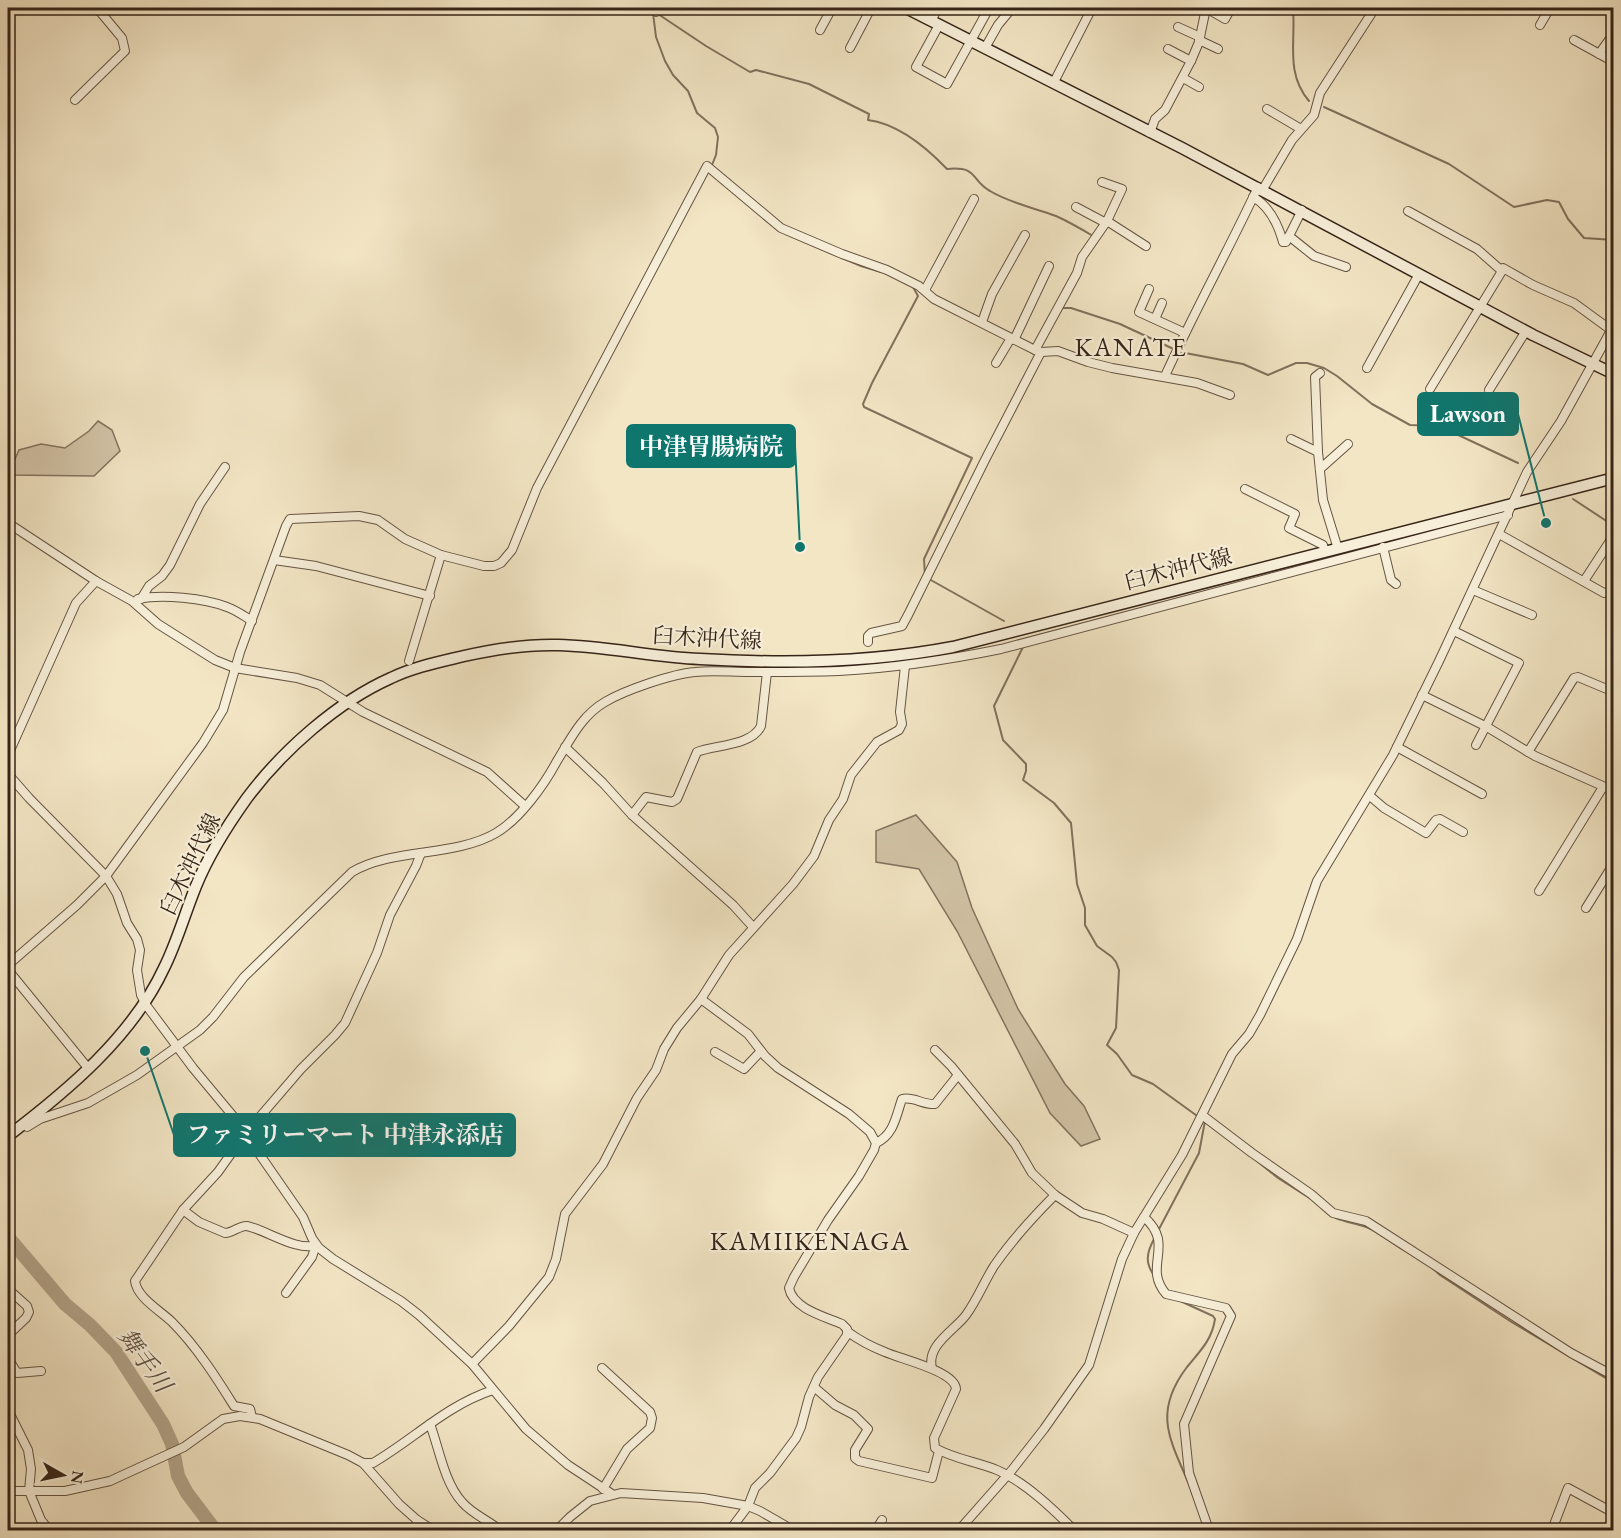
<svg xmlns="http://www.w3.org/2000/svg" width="1621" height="1538" font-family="'EB Garamond','Noto Serif JP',serif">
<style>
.green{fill:#d3c5a8;stroke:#847460;stroke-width:1.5}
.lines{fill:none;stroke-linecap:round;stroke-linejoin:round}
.stream{stroke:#81715c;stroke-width:2}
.river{stroke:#b3a48a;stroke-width:14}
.street-casing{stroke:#655443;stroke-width:10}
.secondary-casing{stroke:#362418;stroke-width:13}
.street{stroke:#f7efd9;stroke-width:8}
.secondary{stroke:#f7efd9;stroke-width:10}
.labels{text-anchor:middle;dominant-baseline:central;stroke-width:4.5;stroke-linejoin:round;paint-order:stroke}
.street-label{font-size:22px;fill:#362418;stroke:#f7efd9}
.water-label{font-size:24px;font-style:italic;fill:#625140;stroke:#f7efd9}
.quarter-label{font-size:26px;letter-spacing:1.5px;fill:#362418;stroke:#f7efd9}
.leader{fill:none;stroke:#0f766e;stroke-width:2}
.callout-dot{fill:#0f766e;stroke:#f7efd9;stroke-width:2}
.callout{fill:#0f766e;stroke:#0f766e;stroke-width:2}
.callout-label{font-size:24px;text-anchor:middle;font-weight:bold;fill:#fff}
</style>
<rect width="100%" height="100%" fill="#f3e6c5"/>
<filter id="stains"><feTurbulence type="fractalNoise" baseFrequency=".00333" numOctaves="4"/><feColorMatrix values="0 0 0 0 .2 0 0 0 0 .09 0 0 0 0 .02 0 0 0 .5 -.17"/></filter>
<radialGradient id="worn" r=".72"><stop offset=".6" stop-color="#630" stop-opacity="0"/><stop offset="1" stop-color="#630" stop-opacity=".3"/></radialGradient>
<g class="green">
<path d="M98 421 112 430 120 451 94 476 8 475 19 450 41 444 65 448 89 431Z"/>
<path d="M916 815 957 862 972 908 1018 1009 1065 1084 1084 1106 1100 1139 1081 1146 1050 1113 957 931 919 869 876 862V831Z"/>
</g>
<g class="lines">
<g class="stream">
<path d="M649 8 706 46 750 72 756 70 809 84 869 114 868 120C899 124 926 147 947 169 979 166 970 180 990 191 1010 203 1034 208 1056 216 1067 221 1083 230 1093 236"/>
<path d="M1293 8C1296 41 1285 73 1309 101"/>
<path d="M653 13 656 37 665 61 673 75 688 91 697 113 715 128 718 137 716 155 712 165"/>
<path d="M1324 107 1449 164 1514 207 1547 200 1559 202 1568 219 1584 238 1614 240"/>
<path d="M764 219 778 230"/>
<path d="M786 234 861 266 881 272"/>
<path d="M913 287 918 296 872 383 863 404 864 407 972 458 924 559 925 576"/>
<path d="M1064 304 1062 308H1071L1120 324 1180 352 1243 364 1268 375 1296 363H1307L1324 368 1337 376 1372 404 1410 425 1439 426 1518 463"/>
<path d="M1573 499 1614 526"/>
<path d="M929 579 1004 621"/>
<path d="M1023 647 994 706 1003 740 1026 764V771L1023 780 1054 803 1071 823 1077 884 1085 908V925L1097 946 1112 957 1116 962 1119 970 1116 1028 1107 1045 1117 1054 1132 1075 1153 1084 1200 1118"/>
<path d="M1257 1161 1278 1178 1311 1199"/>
<path d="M1322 1208C1335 1223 1354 1221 1371 1229 1382 1234 1392 1243 1404 1250"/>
<path d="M1158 1231 1199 1153 1205 1121"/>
<path d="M1154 1239C1146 1254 1145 1263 1155 1277"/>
<path d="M1429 1265 1440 1275 1510 1321 1614 1383"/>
<path d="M1178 1300 1213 1316 1215 1319C1212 1340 1200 1351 1187 1367 1153 1412 1169 1438 1189 1484"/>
</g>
<path class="river" d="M8 1237 65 1304 90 1325 116 1352 163 1424 172 1444 178 1476 187 1493 215 1530"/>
<g class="street-casing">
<g id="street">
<path d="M787 10 788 8"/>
<path d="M656 12 657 8"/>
<path d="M931 21 938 8"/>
<path d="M939 25 916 67 947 84 989 8"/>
<path d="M1540 25 1550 8"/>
<path d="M1178 27 1200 37"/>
<path d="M820 30 832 8"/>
<path d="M1199 40 1218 49"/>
<path d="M1574 40 1614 62"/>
<path d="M850 48 871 8"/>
<path d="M985 48 998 25 1012 8"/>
<path d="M1168 49 1191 61"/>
<path d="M1599 54 1614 33"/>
<path d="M1183 78 1199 87"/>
<path d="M1054 82 1092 8"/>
<path d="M75 100 125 51 122 38 97 8"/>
<path d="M1267 109 1301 129"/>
<path d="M1150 133 1155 119 1165 110 1191 61 1199 42 1206 8 1225 19 1231 8"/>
<path d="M1102 182 1122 189 1107 221"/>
<path d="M1263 189 1292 140 1314 115 1320 93 1375 8"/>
<path d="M1253 197C1269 206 1278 224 1283 242H1286L1302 210"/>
<path d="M1076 207 1106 223"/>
<path d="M1408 211 1477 249 1502 271 1430 389"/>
<path d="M1289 236 1314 256 1346 267"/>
<path d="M1502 271 1503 268 1533 285 1574 303 1611 330"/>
<path d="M1149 289 1139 312 1185 333"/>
<path d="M925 290 974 199"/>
<path d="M1155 319 1162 303"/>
<path d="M982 322 992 294 1025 235"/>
<path d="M1014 340 1049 266"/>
<path d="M1035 350 1077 273 1082 257 1107 221 1146 246"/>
<path d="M996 363 1011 338"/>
<path d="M1367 368 1419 274"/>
<path d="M1165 376C1194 312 1228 251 1258 187"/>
<path d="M1489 390 1526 331"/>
<path d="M1291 439 1318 452 1323 500 1338 549"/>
<path d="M1318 452 1315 377 1320 373"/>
<path d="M1320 469 1348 444"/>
<path d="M1245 489 1295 514 1289 528 1323 545 1325 552"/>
<path d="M8 523 96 581 132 601 158 624 215 660 235 668 297 678 320 685 363 712 487 772 525 806"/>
<path d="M1499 534 1604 593 1614 590"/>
<path d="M1383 547 1391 580 1396 584"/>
<path d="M274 560 316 566 430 596"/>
<path d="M1584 581 1612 538"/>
<path d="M1473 590 1532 615"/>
<path d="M138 599C162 594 204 598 227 607 236 610 244 616 252 621"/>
<path d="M141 599 149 586 162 576 170 565 200 504 225 467"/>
<path d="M1454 631 1519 663 1476 745"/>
<path d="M868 642V636L871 633 902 626 908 615 986 458 1041 352"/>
<path d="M409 661 441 555"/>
<path d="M1422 695 1487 727 1535 756 1614 791"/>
<path d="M565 747 603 783 632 815 733 905 753 927"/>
<path d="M1397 747 1482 794"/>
<path d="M1528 752 1574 678 1578 677 1614 692"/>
<path d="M8 755 76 603 96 581"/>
<path d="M8 774 29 798 106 876 117 894 127 923 137 939 140 950 137 970 141 995 146 1005 193 1068 233 1116 303 1217 312 1238 319 1248 333 1259 401 1301 419 1315 472 1364 526 1429 568 1465 612 1494"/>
<path d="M1370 796 1384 808 1426 833 1436 820 1440 819 1463 832"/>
<path d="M632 815 646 797 672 802 677 799 697 752C714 745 752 746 761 726L767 672"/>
<path d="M1539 891 1603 787"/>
<path d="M1586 908 1614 863"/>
<path d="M8 965 77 905 106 876 203 743 223 710 240 652 286 526 290 519 359 516 378 520 405 539 441 555 484 566H494L501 563 512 550 537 488 707 166 781 228 842 254 887 270 919 286 934 299 1035 350 1041 352 1058 351 1088 362 1112 368 1197 383 1230 395"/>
<path d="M8 970 88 1068"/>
<path d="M701 999 748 1034 765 1056 778 1068 849 1114 870 1132 876 1143 874 1150 859 1176 828 1220 794 1277 789 1288C793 1309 826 1317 842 1324L847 1329V1335L818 1377 809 1397 801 1427 796 1438 770 1473 755 1488 748 1506 730 1530"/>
<path d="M935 1050 951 1066 1015 1144 1032 1173 1055 1195 1082 1213 1103 1219 1134 1233"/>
<path d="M715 1052 744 1069 761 1051"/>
<path d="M1202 1115 1252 1153 1311 1194 1333 1213 1366 1221 1571 1353 1614 1376"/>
<path d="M27 1127 40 1119 88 1103 137 1075 200 1030 213 1017 244 977 352 872C392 848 455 857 496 833 520 819 544 785 557 761 570 740 582 715 605 702 625 690 672 674 695 672 712 670 731 672 749 672 779 672 809 672 839 671 894 668 947 660 1001 649L1508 515"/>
<path d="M876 1143C894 1135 896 1116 902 1099 913 1096 923 1105 935 1104L958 1075"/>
<path d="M183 1210 199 1222 225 1233C233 1233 240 1225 247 1226 266 1230 298 1252 316 1245L312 1257 286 1293"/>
<path d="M1144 1217C1176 1245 1142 1266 1166 1294L1226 1308 1231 1316 1184 1424 1189 1473 1209 1530"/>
<path d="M8 1289 27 1306 29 1312 26 1318 8 1335"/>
<path d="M848 1332C859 1340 872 1347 885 1352 900 1359 955 1371 956 1389L934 1438 935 1448C954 1459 978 1462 997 1470 1025 1482 1053 1509 1074 1530"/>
<path d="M8 1358 17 1373 41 1371"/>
<path d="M472 1364 509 1326 549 1277 556 1259 565 1214 603 1164 637 1098 656 1070 664 1049 677 1028 701 999 729 955 793 884 814 856 829 820 843 799 851 775 877 742 899 730 902 724 900 712 905 666"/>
<path d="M602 1368 650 1412 652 1418 650 1428 627 1449 603 1489"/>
<path d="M932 1368C926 1345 955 1330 966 1315 977 1300 984 1282 994 1266 1012 1240 1033 1217 1055 1195"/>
<path d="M814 1387 835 1405 854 1415 868 1429 855 1450V1458L859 1461 932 1478 939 1451"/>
<path d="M8 1410 28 1450 31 1469 29 1491 41 1520 49 1530"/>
<path d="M252 1417 250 1409 234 1406C216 1377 196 1346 172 1322 161 1311 137 1298 135 1281L183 1210 218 1172 245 1134 301 1069 335 1035 345 1023 377 953 390 915 416 866 421 853"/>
<path d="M430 1424C439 1448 444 1482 462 1502 472 1514 488 1520 500 1530"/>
<path d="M363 1463H373C414 1439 447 1405 493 1390"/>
<path d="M8 1491H65L110 1481 184 1447 223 1419 240 1416 260 1419 348 1455 363 1463 399 1504 417 1520 433 1530"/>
<path d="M416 1530 417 1520"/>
<path d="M557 1530 570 1517 590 1501 621 1493 703 1498 748 1506 760 1511 793 1530"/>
<path d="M876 1530 882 1520"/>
<path d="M959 1530 1012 1470 1044 1429 1089 1365 1122 1259 1134 1233 1182 1155 1232 1054 1249 1034 1260 1015 1297 939 1317 881 1393 755 1440 659 1527 472 1561 421 1614 325"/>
<path d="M1552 1530 1568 1488 1614 1513"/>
</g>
</g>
<g class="secondary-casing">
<g id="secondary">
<path d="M906 8 1182 148 1533 335 1614 374"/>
<path d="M8 1136C67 1091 132 1037 164 968 177 942 185 913 196 886 209 854 227 826 247 798 282 751 337 702 391 678 414 667 439 662 464 656 495 649 526 644 558 645 606 646 652 657 700 659 785 664 870 663 953 647L1614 478"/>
</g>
</g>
<use href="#street" class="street"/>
<use href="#secondary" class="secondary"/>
</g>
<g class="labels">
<g class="street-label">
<text transform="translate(1178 569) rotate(-14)">臼木沖代線</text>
<text transform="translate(707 638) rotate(3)">臼木沖代線</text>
<text transform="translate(190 864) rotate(-64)">臼木沖代線</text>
</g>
<g class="water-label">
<text transform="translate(145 1360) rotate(54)">舞手川</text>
</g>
<g class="quarter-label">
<text x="1131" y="347">KANATE</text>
<text x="810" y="1241">KAMIIKENAGA</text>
</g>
</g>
<path class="leader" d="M1546 523L1518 414M800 547L795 446M145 1051L174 1135"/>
<g class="callout-dot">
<circle cx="1546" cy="523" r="6"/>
<circle cx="800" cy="547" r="6"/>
<circle cx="145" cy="1051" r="6"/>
</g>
<g class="callout">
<rect x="1418" y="393" width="100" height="42" rx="6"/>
<rect x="627" y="425" width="168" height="42" rx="6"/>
<rect x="174" y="1114" width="341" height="42" rx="6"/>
</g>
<g class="callout-label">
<text x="1468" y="422">Lawson</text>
<text x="711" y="455">中津胃腸病院</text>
<text x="345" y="1143">ファミリーマート 中津永添店</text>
</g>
<rect width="1621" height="1538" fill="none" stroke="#f3e6c5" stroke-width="30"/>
<rect x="9" y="9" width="1603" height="1520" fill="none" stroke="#362418" stroke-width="3"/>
<rect x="15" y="15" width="1591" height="1508" fill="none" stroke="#362418" stroke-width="1.5"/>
<g transform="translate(63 1475) rotate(99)" stroke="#f7efd9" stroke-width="4.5" paint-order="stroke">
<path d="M0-4.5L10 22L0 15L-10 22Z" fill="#362418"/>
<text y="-9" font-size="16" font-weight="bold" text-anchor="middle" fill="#362418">N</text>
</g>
<rect width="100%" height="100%" filter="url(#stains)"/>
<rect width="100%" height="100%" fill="url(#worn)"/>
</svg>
